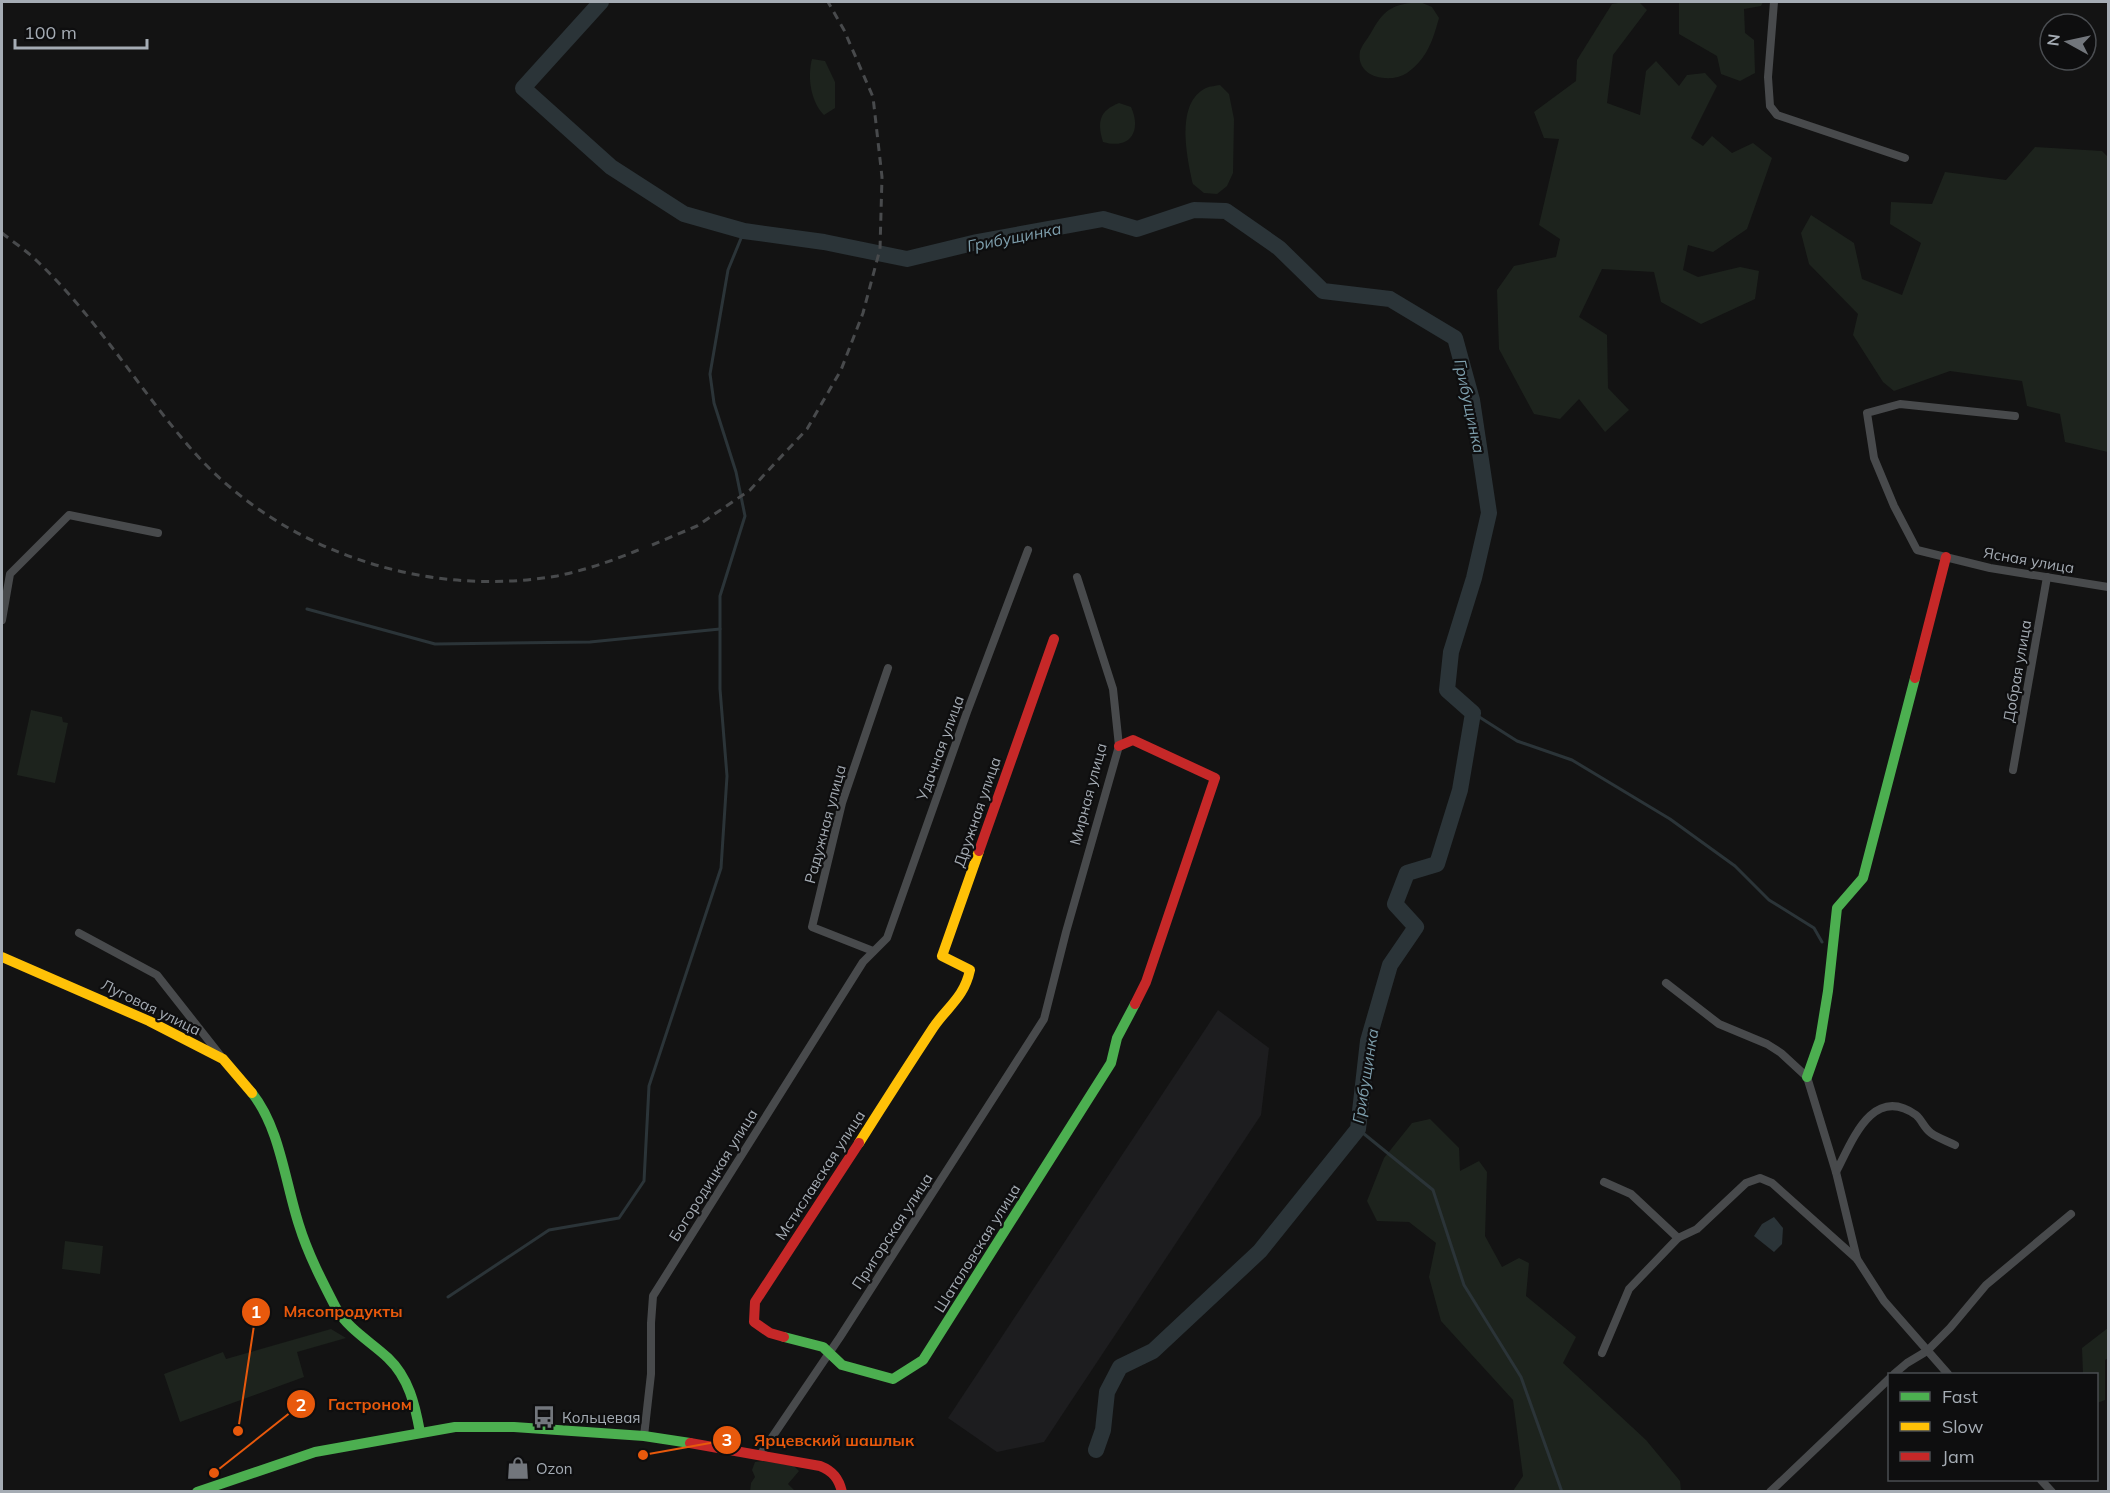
<svg xmlns="http://www.w3.org/2000/svg" width="2110" height="1493" font-family="Mulish,sans-serif">
<style>
.built{fill:#1d1d1f}
.green{fill:#1d231d}
.water{fill:#2b3438}
.lines{fill:none;stroke-linecap:round;stroke-linejoin:round}
.stream{stroke:#2b3438;stroke-width:3}
.river{stroke:#2b3438;stroke-width:16}
.street{stroke:#484a4c;stroke-width:8}
.fast{stroke:#4caf50;stroke-width:10}
.slow{stroke:#ffc107;stroke-width:10}
.jam{stroke:#c62828;stroke-width:10}
.rail{stroke:#484a4c;stroke-width:3;stroke-dasharray:8 6;stroke-linecap:butt}
.labels{text-anchor:middle;dominant-baseline:central;stroke-width:4.5;stroke-linejoin:round;paint-order:stroke}
.street-label{font-size:15px;fill:#a5acb4;stroke:#0e0e0f}
.poi-label{font-size:15px;fill:#a5acb4;stroke:#0e0e0f;text-anchor:start}
.water-label{font-size:16px;font-style:italic;fill:#7e9fad;stroke:#0e0e0f}
.leader{fill:none;stroke:#e8590c;stroke-width:2}
.callout-dot{fill:#e8590c;stroke:#0e0e0f;stroke-width:2}
.mark-label{font-size:18px;text-anchor:middle;font-weight:bold;fill:#fff}
.callout-label{font-size:16px;text-anchor:middle;font-weight:bold;fill:#e8590c;stroke:#0e0e0f;stroke-width:4.5;stroke-linejoin:round;paint-order:stroke}
</style>
<rect width="100%" height="100%" fill="#131313"/>
<path class="built" d="M1218 1010 1269 1048 1261 1115 1044 1442 997 1452 948 1418Z"/>
<g class="green">
<path d="M1420 2 1432 7 1439 18C1433 40 1427 59 1407 73 1390 84 1355 78 1360 51 1362 45 1369 37 1372 31 1385 8 1394 4 1420 2Z"/>
<path d="M1624 2H1639L1647 10 1613 55 1607 103 1640 115 1646 71 1656 61 1679 86 1687 75 1705 73 1717 86 1691 138 1703 146 1712 136 1732 153 1753 143 1772 158 1747 229 1713 252 1688 245 1683 270 1698 277 1740 267 1759 271 1755 299 1701 324 1661 302 1654 272 1602 269 1579 317 1607 335 1608 388 1629 410 1605 432 1579 399 1560 419 1534 414 1499 349 1497 290 1514 266 1556 257 1560 239 1539 225 1559 139 1544 138 1534 112 1576 81 1577 60 1612 4Z"/>
<path d="M1679 2H1763L1761 6 1744 9 1745 33 1754 40 1755 73 1740 81 1721 74 1717 56 1679 34Z"/>
<path d="M812 59 825 61 835 82V108L824 115C811 102 807 78 812 59Z"/>
<path d="M1220 85 1229 94 1234 119 1233 173 1227 186 1217 194 1204 193 1193 184C1187 157 1175 103 1206 88 1210 86 1216 86 1220 85Z"/>
<path d="M1119 103 1131 107C1142 131 1130 150 1103 142 1097 122 1099 111 1119 103Z"/>
<path d="M2035 147 2102 151 2108 157V452L2065 442 2060 414 2027 406 2022 381 1950 371 1894 391 1883 382 1853 335 1858 314 1809 264 1801 233 1811 215 1854 243 1862 279 1902 295 1921 243 1890 224 1891 202 1932 204 1945 172 2006 180Z"/>
<path d="M31 710 62 717 63 722 68 723 55 783 17 775Z"/>
<path d="M1430 1119 1459 1148 1460 1171 1479 1161 1487 1172 1485 1236 1502 1267 1519 1258 1529 1263 1526 1296 1576 1337 1563 1363 1646 1440 1680 1481 1681 1491H1513L1523 1476 1513 1400 1441 1321 1429 1277 1436 1243 1409 1222 1377 1221 1367 1201 1384 1158 1412 1123Z"/>
<path d="M65 1241 103 1246 100 1274 62 1269Z"/>
<path d="M2108 1328V1358L2105 1360V1400L2097 1403 2096 1374H2083L2082 1348Z"/>
<path d="M331 1329 346 1338 297 1352 304 1377 180 1422 164 1374 223 1352 226 1359Z"/>
<path d="M763 1461 794 1466 799 1471 788 1484 795 1491 750 1492 751 1483 755 1477 752 1470 755 1462Z"/>
</g>
<path class="water" d="M1774 1217 1783 1228 1782 1244 1774 1252 1754 1236 1762 1224Z"/>
<g class="lines">
<g class="stream">
<path d="M307 609 435 644 590 642 720 629"/>
<path d="M1473 713 1517 741 1572 760 1670 819 1735 866 1769 900 1814 928 1822 942"/>
<path d="M1358 1129 1433 1190 1464 1285 1521 1377 1562 1492"/>
<path d="M448 1297 549 1230 619 1218 644 1181 649 1086 721 868 727 776 720 689V596L745 516 736 472 714 403 710 374 728 270 744 231"/>
</g>
<path class="river" d="M601 2 523 88 611 167 684 214 744 231 824 242 907 259 977 242 1103 219 1137 229 1194 210 1226 211 1279 248 1323 291 1390 299 1455 338 1472 400 1489 513 1474 578 1451 652 1447 690 1473 713 1460 790 1437 864 1407 873 1395 904 1416 927 1390 965 1368 1041 1358 1129 1260 1251 1153 1351 1120 1367 1107 1392 1103 1430 1096 1450"/>
<g class="street">
<path d="M1774 2 1768 77 1770 106 1777 115 1905 158"/>
<path d="M2015 416 1900 404 1867 413 1874 458 1894 506 1917 550 1990 568 2108 587"/>
<path d="M2 620 10 574 69 515 158 533"/>
<path d="M2013 770 2047 577"/>
<path d="M79 933 157 975 220 1055"/>
<path d="M873 951 812 927 842 803 888 668"/>
<path d="M1666 983 1719 1024 1767 1044 1781 1053 1807 1077 1836 1172 1857 1259"/>
<path d="M1836 1172C1852 1142 1872 1084 1916 1115 1922 1120 1924 1128 1931 1133 1938 1138 1947 1141 1955 1145"/>
<path d="M1604 1182 1631 1194 1678 1238"/>
<path d="M1602 1353 1629 1289 1678 1238 1697 1229 1746 1183 1760 1178 1772 1183 1857 1259 1884 1301 1948 1374"/>
<path d="M1894 1374 1907 1363 1927 1351 1950 1328 1986 1285 2071 1214"/>
<path d="M644 1436 651 1374V1323L653 1296 863 962 887 938 967 712 1028 550"/>
<path d="M760 1455 840 1337 1044 1019 1066 932 1119 746 1113 689 1077 577"/>
<path d="M2041 1480 2052 1492"/>
<path d="M1770 1492 1890 1378"/>
</g>
<g class="fast">
<path d="M1807 1077 1820 1040 1828 991 1837 908 1863 878 1915 678"/>
<path d="M252 1093C280 1128 285 1182 299 1225 308 1254 322 1281 336 1308 348 1329 371 1342 388 1358 409 1378 415 1405 420 1432"/>
<path d="M784 1337 823 1347 842 1365 893 1379 923 1360 1111 1063 1117 1038 1135 1004"/>
<path d="M197 1492 315 1452 455 1427H514L644 1436 690 1443"/>
</g>
<g class="slow">
<path d="M2 957 149 1021 223 1059 252 1093"/>
<path d="M859 1143C883 1105 908 1066 933 1028 947 1007 964 998 970 970L942 956 979 851"/>
</g>
<g class="jam">
<path d="M1915 678 1946 557"/>
<path d="M1119 746 1133 740 1215 778 1146 982 1135 1004"/>
<path d="M979 851 1054 639"/>
<path d="M784 1337 770 1333 754 1322 755 1302 859 1143"/>
<path d="M690 1443 820 1466C833 1471 839 1479 842 1492"/>
</g>
<g class="rail">
<path d="M2 233C13 242 27 251 37 261 94 315 136 384 186 443 275 549 421 599 557 576 586 570 615 560 643 548"/>
<path d="M652 545 697 526 750 490 807 429 841 370 863 313 880 249 882 177 873 97 844 30 828 2"/>
</g>
</g>
<defs>
<g id="bus-bare" transform="scale(1.8)"><path d="M-5-6H5V4H4V6H2V4H-2V6H-4V4H-5ZM-3.5-4V0h7V-4ZM-3.5 1.2v1.5H-2V1.2ZM2 1.2v1.5H3.5V1.2Z" fill="#72767c" stroke="#0e0e0f" stroke-width="2.5" paint-order="stroke"/></g>
<g id="shop-bare" transform="scale(1.8)"><path d="M-5-2.5h2.3a2.7 3.5 0 0 1 5.4 0H5L5.5 6h-11ZM-1.5-2.5h3a1.5 2.3 0 0 0-3 0Z" fill="#72767c" stroke="#0e0e0f" stroke-width="2.5" paint-order="stroke"/></g>
</defs>
<g fill-rule="evenodd">
<use href="#bus-bare" x="544" y="1417"/>
<use href="#shop-bare" x="518" y="1468"/>
</g>
<g class="labels">
<g class="street-label">
<text transform="translate(2029 560) rotate(10)">Ясная улица</text>
<text transform="translate(2017 671) rotate(-80)">Добрая улица</text>
<text transform="translate(940 748) rotate(-70)">Удачная улица</text>
<text transform="translate(1088 794) rotate(-75)">Мирная улица</text>
<text transform="translate(977 812) rotate(-71)">Дружная улица</text>
<text transform="translate(825 824) rotate(-75)">Радужная улица</text>
<text transform="translate(151 1007) rotate(26)">Луговая улица</text>
<text transform="translate(713 1175) rotate(-58)">Богородицкая улица</text>
<text transform="translate(820 1175) rotate(-57)">Мстиславская улица</text>
<text transform="translate(892 1231) rotate(-57)">Пригорская улица</text>
<text transform="translate(977 1248) rotate(-58)">Шаталовская улица</text>
</g>
<g class="poi-label">
<text x="562" y="1417">Кольцевая</text>
<text x="536" y="1468">Ozon</text>
</g>
<g class="water-label">
<text transform="translate(1014 237) rotate(-11)">Грибущинка</text>
<text transform="translate(1470 406) rotate(78)">Грибущинка</text>
<text transform="translate(1365 1076) rotate(-81)">Грибущинка</text>
</g>
</g>
<path class="leader" d="M238 1431L256 1312M214 1473L301 1404M643 1455L727 1440"/>
<g class="callout-dot">
<circle cx="238" cy="1431" r="6"/>
<circle cx="214" cy="1473" r="6"/>
<circle cx="643" cy="1455" r="6"/>
<circle cx="256" cy="1312" r="15"/>
<circle cx="301" cy="1404" r="15"/>
<circle cx="727" cy="1440" r="15"/>
</g>
<g class="mark-label">
<text x="256" y="1318">1</text>
<text x="301" y="1411">2</text>
<text x="727" y="1446">3</text>
</g>
<g class="callout-label">
<text x="343" y="1317">Мясопродукты</text>
<text x="370" y="1410">Гастроном</text>
<text x="834" y="1446">Ярцевский шашлык</text>
</g>
<rect width="2110" height="1493" fill="none" stroke="#a5acb4" stroke-width="6"/>
<rect x="1888" y="1373" width="210" height="108" fill="#0e0e0f" stroke="#4a4d51" stroke-width="1.5"/>
<rect x="1900" y="1392" width="30" height="9" fill="#4caf50" stroke="#4a4d51" stroke-width="1.5"/>
<text x="1942" y="1403" font-size="18" fill="#a5acb4">Fast</text>
<rect x="1900" y="1422" width="30" height="9" fill="#ffc107" stroke="#4a4d51" stroke-width="1.5"/>
<text x="1942" y="1433" font-size="18" fill="#a5acb4">Slow</text>
<rect x="1900" y="1452" width="30" height="9" fill="#c62828" stroke="#4a4d51" stroke-width="1.5"/>
<text x="1942" y="1463" font-size="18" fill="#a5acb4">Jam</text>
<g transform="translate(2068 42) rotate(278)"><circle r="28" fill="#0e0e0f" stroke="#4a4d51" stroke-width="1.5"/>
<path d="M0-4.5L10 22L0 15L-10 22Z" fill="#72767c"/>
<text y="-9" font-size="16" font-weight="bold" text-anchor="middle" fill="#a5acb4">N</text>
</g>
<path d="M15 39v9h132v-9" fill="none" stroke="#a5acb4" stroke-width="3"/>
<text x="24" y="39" font-size="18" fill="#a5acb4" stroke="#0e0e0f" stroke-width="4.5" paint-order="stroke">100 m</text>
</svg>
